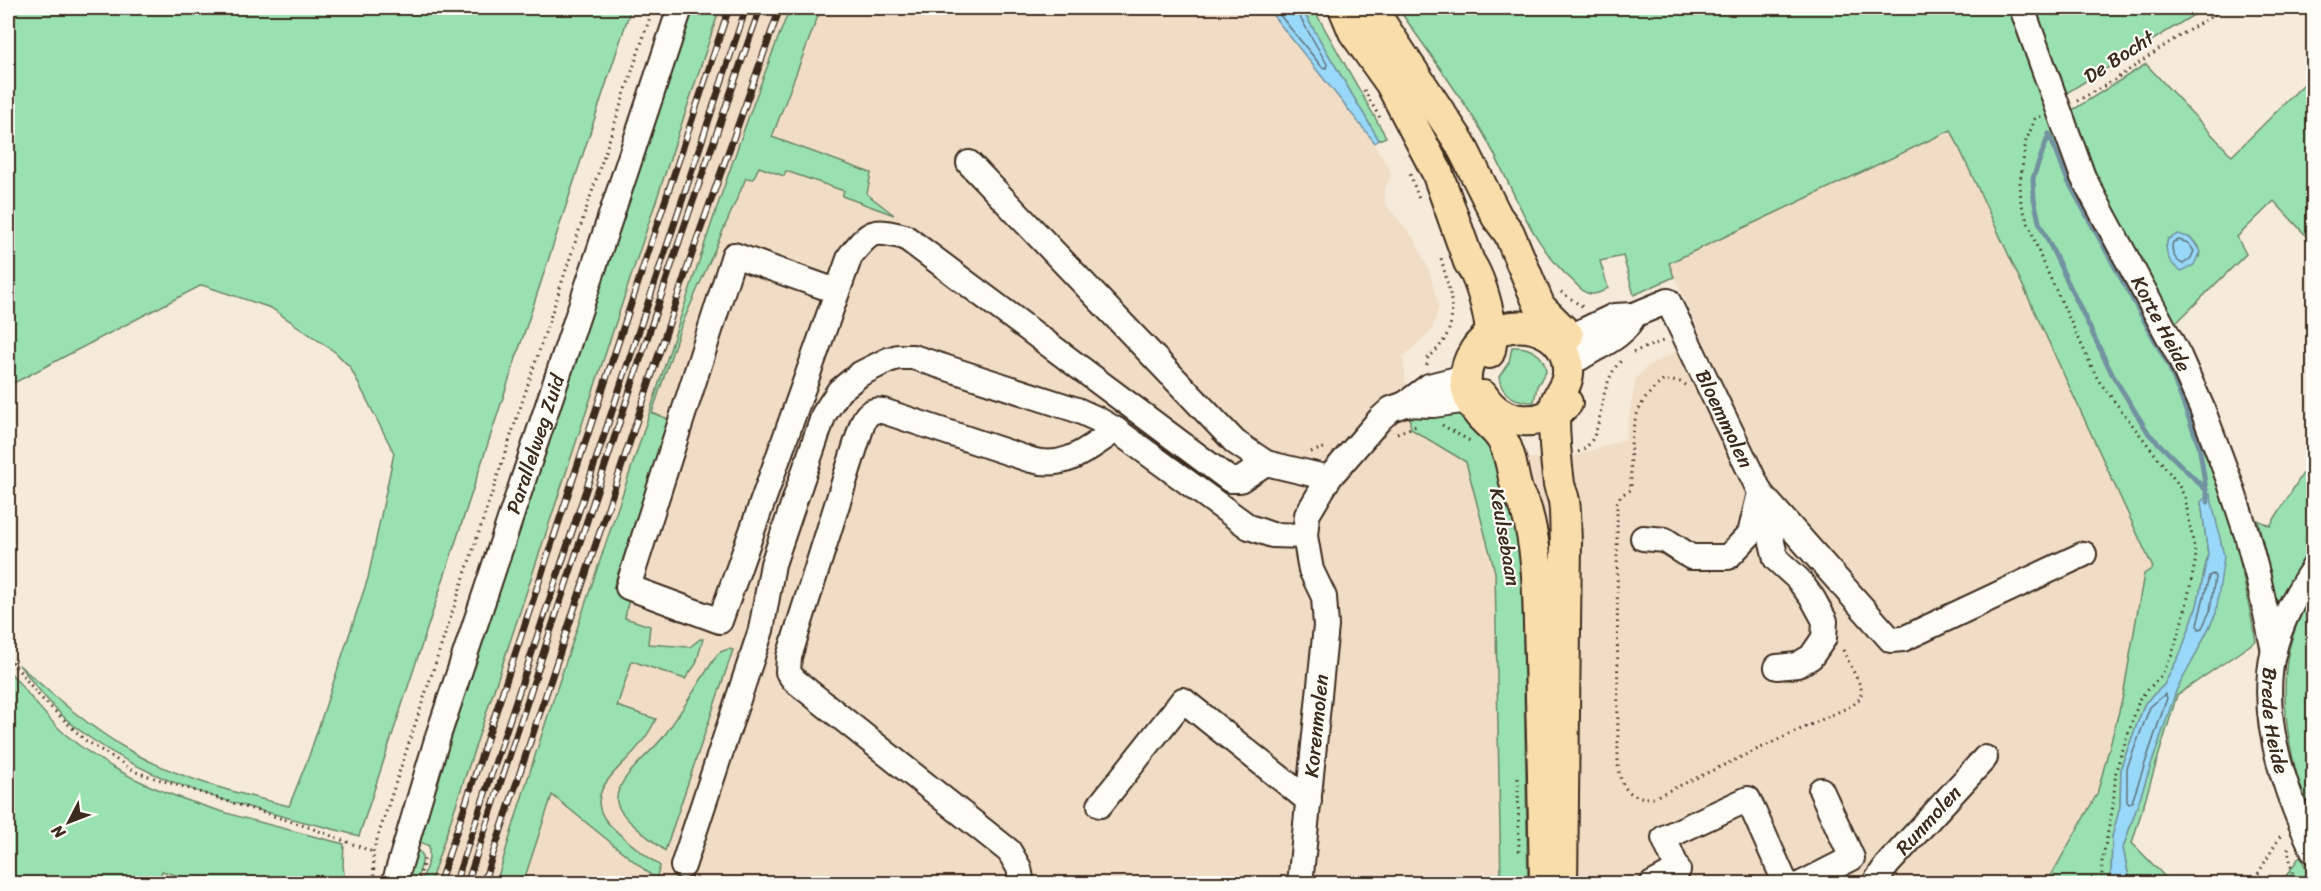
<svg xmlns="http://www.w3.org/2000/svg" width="2321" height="891" font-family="Sriracha,sans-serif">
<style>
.built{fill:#f1ddc6}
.green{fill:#99e1b0;stroke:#6a8667;stroke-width:1.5;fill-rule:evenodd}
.water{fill:#98d8f9;stroke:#7392a1;stroke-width:1.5}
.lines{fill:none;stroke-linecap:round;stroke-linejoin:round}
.shore{stroke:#607076;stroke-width:1.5}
.stream{stroke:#7392a1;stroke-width:5}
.minor-casing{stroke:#3b2a1e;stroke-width:28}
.major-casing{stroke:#3b2a1e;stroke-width:34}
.path{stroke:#3b2a1e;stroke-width:3;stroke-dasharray:1.5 4.5;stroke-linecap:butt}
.minor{stroke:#fdfcf7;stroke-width:24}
.major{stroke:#f9deab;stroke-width:30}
.rail-casing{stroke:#3b2a1e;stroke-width:7}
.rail{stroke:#fdfcf7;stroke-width:4.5;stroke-dasharray:14;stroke-linecap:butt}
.labels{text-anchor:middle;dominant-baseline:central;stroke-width:4.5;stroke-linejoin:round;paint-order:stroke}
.street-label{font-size:20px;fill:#3b2a1e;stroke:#fdfcf7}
</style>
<rect width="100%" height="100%" fill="#f6eada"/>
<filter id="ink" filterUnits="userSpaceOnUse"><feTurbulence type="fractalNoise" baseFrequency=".0167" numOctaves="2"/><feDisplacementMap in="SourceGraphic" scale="12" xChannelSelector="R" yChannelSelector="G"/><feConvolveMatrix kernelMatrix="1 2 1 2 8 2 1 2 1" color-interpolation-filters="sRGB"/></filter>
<g filter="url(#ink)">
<path class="built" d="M701 8H1267L1366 131 1392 173 1384 190 1385 203 1415 240 1429 270 1439 307 1432 330 1403 357 1411 429 1466 462 1578 455 1625 439 1636 378 1648 366 1702 338 1668 263 1961 125 2162 561 2095 883 424 884Z"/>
<g class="green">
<path d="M8 8H631L359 836C262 810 155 791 74 726 53 709 36 686 19 665 55 697 90 728 132 752 180 779 236 793 289 806L309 756 368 578 394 453 350 367 335 352 271 308 202 285 8 386Z"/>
<path d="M689 8H720L430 883H421L429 859V846L418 841 436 772Z"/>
<path d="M790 8H821L772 137 871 173 867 194 894 215 842 196 844 191 786 171 784 176 759 167 753 179 746 178 680 329 652 413 674 421 633 545 628 544 613 588 618 590V595L629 598 625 618 650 626 648 644 690 647 700 639H703L696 664 685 679 632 661 617 706 656 719C650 732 642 743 632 754 614 773 583 796 609 824 624 840 643 853 660 866L656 879 552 795 523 883 496 884C537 741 587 600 634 460 684 308 731 155 790 8Z"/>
<path d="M1301 8H1313L1386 137 1379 140Z"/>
<path d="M1398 8H2015L2224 481 2256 641 2177 695 2132 843 2171 883H2130L2123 848 2176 691 2194 658 2216 613 2201 502 2208 554 2197 606 2181 652 2164 685 2145 703 2121 767 2120 807 2112 837 2111 883H2047L2097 794 2123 696 2144 574 2153 568 1951 130 1669 263 1674 277 1634 295 1623 256 1600 261 1608 288C1602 292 1595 296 1587 293 1582 291 1577 285 1573 281 1528 242 1512 183 1483 133 1457 90 1426 49 1398 8Z"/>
<path d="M2034 8H2205L2065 94Z"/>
<path d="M2146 64 2232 156 2313 75V243L2274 201 2237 237 2246 254 2176 323 2101 186 2071 111ZM2191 238 2200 249 2199 257 2166 247 2168 239Z"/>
<path d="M1512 347C1529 346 1545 354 1546 372L1537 386 1534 402C1517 402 1501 396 1499 377L1509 362Z"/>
<path d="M1464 411 1490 431 1521 537 1528 883H1501L1495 572 1466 462 1411 429 1409 415Z"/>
<path d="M2313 457V549L2278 606 2276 604 2258 520 2270 526Z"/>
<path d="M2313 586V828C2295 775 2279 717 2287 660 2291 634 2303 610 2313 586Z"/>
<path d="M729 649 733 650 665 851C653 840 619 818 617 802 614 779 651 754 664 736 683 710 699 682 717 655 720 651 725 650 729 649Z"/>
<path d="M8 670C27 691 43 715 65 734 140 799 251 819 344 844L343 865 345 883H202L162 871 159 883H8Z"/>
<path d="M416 849 422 854V863L416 883 405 884Z"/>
<path d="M2300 856 2313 883H2281Z"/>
</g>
<g class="water">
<path d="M1267 8H1301L1379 140 1375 143Z"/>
<path d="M2178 234 2191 238 2200 251 2194 265 2182 271C2170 265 2163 253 2168 239Z"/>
<path d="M2210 493 2224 556 2216 613 2194 658 2176 691 2123 848 2130 883H2111L2112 837 2120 807 2121 767 2145 703 2164 685 2181 652 2197 606 2208 554 2201 502Z"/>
</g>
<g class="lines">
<g class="shore">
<path d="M1274 8 1322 67 1326 68 1327 64 1297 12 1296 8"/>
<path d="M2179 240 2188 243 2194 251 2191 258 2183 264C2175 261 2170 251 2173 242Z"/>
<path d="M2213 574 2215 577 2210 611 2202 628 2199 629 2197 625 2209 576Z"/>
<path d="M2165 694 2167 698 2132 802 2129 804 2127 801V768L2150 707Z"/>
</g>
<g class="stream">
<path d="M2049 134 2068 181 2169 366 2199 445 2208 502"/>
<path d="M2049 134 2033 178 2034 199 2039 222 2112 374 2149 434 2206 490"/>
</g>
<g class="minor-casing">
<g id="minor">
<path id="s1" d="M2022 8 2083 177 2179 356 2202 408 2229 480 2247 535 2258 577 2274 651"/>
<path d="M969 163 1235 442 1266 463 1329 478"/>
<path d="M836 291 734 255 628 587 720 621 850 256C871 230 872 229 905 237L1230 480H1240L1266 463"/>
<path id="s2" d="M1570 337 1614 316 1634 315 1668 301 1760 492 1776 559 1798 579 1813 599 1825 621 1824 638 1811 657 1797 665 1777 667"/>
<path d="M1580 358C1600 345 1624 338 1634 315"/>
<path d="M1405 404 1433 405 1469 400"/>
<path d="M1763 496 1891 640 1903 639 2084 554"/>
<path d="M1643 538 1665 540 1691 557H1728L1750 534 1759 497"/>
<path id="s3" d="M2314 567C2296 594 2280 622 2273 654 2259 719 2286 795 2314 852"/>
<path d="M1100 805 1183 700 1309 801"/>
<path d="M683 866 761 630 773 564 824 414 839 391 860 374 888 360 898 357H913L1077 410 1097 419 1116 430 1249 527 1272 535 1305 536"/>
<path id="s4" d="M394 884 439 733 680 8"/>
<path d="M1022 884 1019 868 1009 851 794 680 788 672 789 657 863 422C867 413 873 409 883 411L1031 460C1067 470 1088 448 1116 430"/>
<path id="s5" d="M1300 884 1326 626 1324 597 1311 570 1305 536 1307 515 1329 478 1380 419 1391 409 1405 404 1429 386 1465 377"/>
<path d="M1652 884 1678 870 1664 838 1748 799 1786 884"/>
<path d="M1801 884 1852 858 1821 790"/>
<path id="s6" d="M1874 884 1887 865 1985 758"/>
</g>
</g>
<g class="major-casing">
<g id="major">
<path d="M1344 8 1354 32 1391 84 1437 172 1469 262C1481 279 1497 333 1489 353"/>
<path d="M1365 8 1377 17 1460 143 1497 217 1509 233 1540 307 1568 335"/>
<path d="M1483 396C1502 426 1542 428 1567 403"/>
<path d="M1545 884C1544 808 1542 733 1540 657 1538 609 1540 556 1526 509 1524 503 1520 498 1518 493 1512 476 1512 456 1503 441 1497 429 1487 424 1479 414 1464 396 1461 372 1474 352 1480 342 1491 333 1502 329 1534 320 1570 337 1568 374 1567 390 1553 396 1554 416 1554 438 1556 461 1559 484 1560 489 1563 495 1564 501 1566 514 1565 528 1566 542L1562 884"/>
</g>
</g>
<g class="path">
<path d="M1364 90 1380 118"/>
<path d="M2077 101 2113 81 2173 40 2225 8"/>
<path d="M2041 116 2035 119 2026 141 2020 182 2021 203 2041 258 2098 380 2178 484 2185 498 2196 558 2185 611 2172 655 2161 676 2140 698 2116 770 2113 806 2102 862V884"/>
<path d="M1410 174 1419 199"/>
<path d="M1561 292 1583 307"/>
<path d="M1633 352 1663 341"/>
<path d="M1427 365 1428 358C1464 328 1451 297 1441 258"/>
<path d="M1686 385 1680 382 1664 380C1625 409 1631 446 1631 490L1621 495 1617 503 1618 765C1621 789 1629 798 1653 798L1853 705 1861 697V687L1842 648"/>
<path d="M1442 425 1470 441"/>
<path d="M1397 433 1416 426"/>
<path d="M1311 452 1327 447"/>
<path d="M1578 452C1601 444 1599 407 1606 388 1610 376 1614 367 1623 359"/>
<path d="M8 657 41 698 85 740 136 772 311 828 373 852"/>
<path d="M1518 778 1519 853"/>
<path d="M2288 848 2294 884"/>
<path d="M374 876 373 852 379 833 653 8"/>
<path d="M418 884 425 856"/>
<path d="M2252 884 2282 833"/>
</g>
<use href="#minor" class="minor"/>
<use href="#major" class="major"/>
<g class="rail-casing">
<g id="rail">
<path d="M439 884 729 8"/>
<path d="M455 884 746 8"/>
<path d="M467 884 681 236 760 8"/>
<path d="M483 884 696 242 780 8"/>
</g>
</g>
<use href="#rail" class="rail"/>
</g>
</g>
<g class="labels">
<g class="street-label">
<text transform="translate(2119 57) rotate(-33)">De Bocht</text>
<text stroke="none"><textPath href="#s1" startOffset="346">Korte Heide</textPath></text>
<text stroke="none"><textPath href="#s2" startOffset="236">Bloemmolen</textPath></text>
<text stroke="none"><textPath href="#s4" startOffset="462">Parallelweg Zuid</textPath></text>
<text transform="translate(1505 537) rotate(80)">Keulsebaan</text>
<text stroke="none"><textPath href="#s3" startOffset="164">Brede Heide</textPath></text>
<text stroke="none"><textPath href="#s5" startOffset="159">Korenmolen</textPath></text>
<text stroke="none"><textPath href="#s6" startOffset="84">Runmolen</textPath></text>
</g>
</g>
<rect width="2321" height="891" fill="none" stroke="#fdfcf7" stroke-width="30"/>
<rect x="15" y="15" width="2291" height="861" fill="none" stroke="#3b2a1e" stroke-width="2" filter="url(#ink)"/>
<g transform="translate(69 822) rotate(228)" stroke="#fdfcf7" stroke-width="4.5" paint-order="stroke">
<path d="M0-4.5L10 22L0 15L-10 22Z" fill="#3b2a1e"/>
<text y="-9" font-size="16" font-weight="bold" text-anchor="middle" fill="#3b2a1e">N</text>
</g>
</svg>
